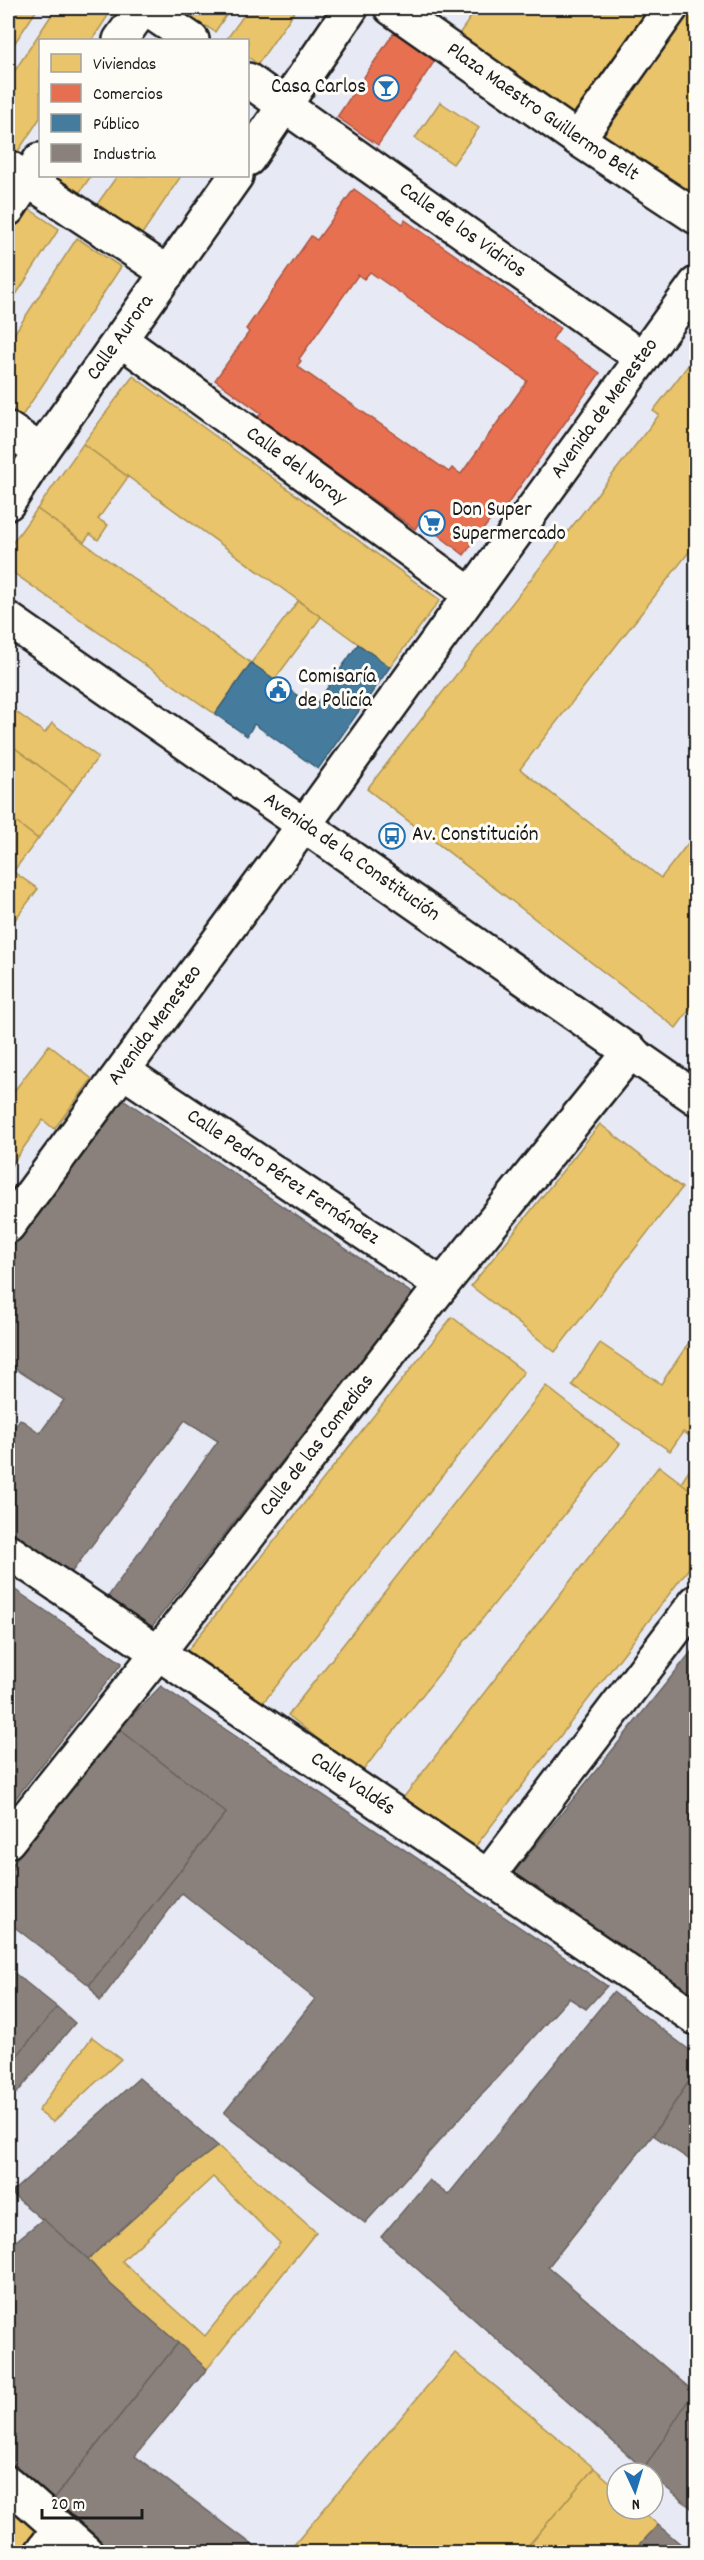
<svg xmlns="http://www.w3.org/2000/svg" width="704" height="2560" font-family="Dekko,sans-serif">
<style>
.homes{fill:#e9c46a;stroke:#ac9253;stroke-width:1.5;fill-rule:evenodd}
.shops{fill:#e76f51;stroke:#aa5641;stroke-width:1.5;fill-rule:evenodd}
.public{fill:#457b9d;stroke:#395e76;stroke-width:1.5}
.industry{fill:#8a817c;stroke:#69635f;stroke-width:1.5}
.lines{fill:none;stroke-linecap:round;stroke-linejoin:round}
.minor-casing{stroke:#1c1c1c;stroke-width:38}
.minor{stroke:#fdfcf7;stroke-width:33}
.labels{text-anchor:middle;dominant-baseline:central;stroke-width:6;stroke-linejoin:round;paint-order:stroke}
.poi-label{font-size:21px;fill:#1c1c1c;stroke:#fdfcf7;text-anchor:start}
.street-label{font-size:21px;fill:#1c1c1c;stroke:#fdfcf7}
</style>
<rect width="100%" height="100%" fill="#e7eaf5"/>
<filter id="ink" filterUnits="userSpaceOnUse"><feTurbulence type="fractalNoise" baseFrequency=".0167" numOctaves="2"/><feDisplacementMap in="SourceGraphic" scale="12" xChannelSelector="R" yChannelSelector="G"/><feConvolveMatrix kernelMatrix="1 2 1 2 8 2 1 2 1" color-interpolation-filters="sRGB"/></filter>
<g filter="url(#ink)">
<g class="homes">
<path d="M8 8H38L8 53Z"/>
<path d="M56 8H113L92 40H40V118L15 156 8 152V81Z"/>
<path d="M172 8H231L215 32 206 26 204 28Z"/>
<path d="M249 8H297L258 64 248 57V40H226Z"/>
<path d="M477 8H649L571 117 457 37Z"/>
<path d="M690 8H696V206L599 137Z"/>
<path d="M440 102 479 128 453 164 415 138Z"/>
<path d="M47 176H91L75 199Z"/>
<path d="M117 176H181L138 240 93 210Z"/>
<path d="M26 207 59 229 8 307V235Z"/>
<path d="M77 238 121 267 22 416 8 406V343Z"/>
<path d="M696 355V543L520 769 661 878 696 833V1001L676 1028 367 789 659 415 653 411Z"/>
<path d="M133 376 440 600 390 667 83 444Z"/>
<path d="M83 444 128 477 98 519 108 525 98 540 90 534 84 542 37 509Z"/>
<path d="M37 509 251 663 215 714 8 569V549Z"/>
<path d="M298 601 321 617 275 679 251 663Z"/>
<path d="M8 706 45 733 52 723 98 757 73 791 8 743Z"/>
<path d="M8 743 73 791 38 839 8 816Z"/>
<path d="M8 816 38 839 13 872 8 868Z"/>
<path d="M8 868 38 889 8 929Z"/>
<path d="M49 1045 92 1079 54 1129 43 1120 8 1170V1099Z"/>
<path d="M600 1124 682 1188 555 1352 471 1286Z"/>
<path d="M452 1317 524 1372 259 1708 187 1651Z"/>
<path d="M696 1332V1423L688 1435 683 1432 670 1451 572 1385 600 1343 661 1384Z"/>
<path d="M546 1386 620 1444 361 1773 288 1715Z"/>
<path d="M696 1460V1494L681 1483Z"/>
<path d="M659 1466 696 1494V1559L472 1851 403 1798Z"/>
<path d="M92 2037 121 2059 53 2122 38 2111Z"/>
<path d="M218 2146 316 2232 207 2369 110 2284 88 2259 193 2165ZM213 2177 280 2243 205 2336 122 2261Z"/>
<path d="M455 2353 594 2468 523 2552H288Z"/>
<path d="M594 2468 617 2488V2509H640L658 2525 633 2552H523Z"/>
<path d="M8 2501 40 2530 23 2552H8Z"/>
</g>
<g class="shops">
<path d="M395 31 436 59 378 145 337 117Z"/>
<path d="M354 189 403 224 405 220 560 328 552 340 600 373 502 512 498 510 464 555 420 521 415 529 257 418 261 413 215 380 249 332 246 329 311 236 317 240ZM370 272 527 381 461 474 452 468 449 472 297 366 301 361 299 359 358 275 364 279Z"/>
</g>
<path class="public" d="M358 644 390 667 318 769 254 724 247 736 215 714 251 663 314 707Z"/>
<g class="industry">
<path d="M117 1095 413 1294 150 1629 107 1598 218 1441 185 1420 71 1573 8 1528V1436L20 1419 40 1433 64 1400 8 1364V1247Z"/>
<path d="M8 1585 122 1663 8 1808Z"/>
<path d="M696 1646V1999L512 1875Z"/>
<path d="M161 1686 607 1986 586 2009 569 1998 365 2223 224 2113 315 1999 182 1893 100 2001 89 1985 226 1813 119 1729Z"/>
<path d="M119 1729 226 1813 89 1985 8 1922V1870Z"/>
<path d="M8 1968 57 2007 8 2067Z"/>
<path d="M613 1992 696 2055V2071L653 2135 548 2267 694 2392 644 2469 381 2237 429 2180 448 2195Z"/>
<path d="M57 2007 75 2023 17 2093 8 2086V2067Z"/>
<path d="M696 2071V2164L653 2135Z"/>
<path d="M139 2078 218 2146 193 2165 88 2259 11 2193Z"/>
<path d="M43 2219 88 2259 110 2284 178 2343 53 2500 8 2462V2243L11 2245Z"/>
<path d="M178 2343 207 2369 135 2456 262 2552H114L53 2500Z"/>
<path d="M696 2388V2512L653 2477V2473L644 2469Z"/>
<path d="M658 2525 690 2552H633Z"/>
</g>
<g class="lines">
<g class="minor-casing">
<g id="minor">
<path d="M145 8 192 40"/>
<path id="s1" d="M391 8 578 139 696 217"/>
<path d="M120 40 143 8"/>
<path id="s2" d="M248 80 642 358"/>
<path d="M578 139 671 8"/>
<path d="M248 159 351 8"/>
<path d="M8 167 168 273"/>
<path d="M8 209 40 160"/>
<path id="s3" d="M121 340 470 594"/>
<path d="M8 429 41 451"/>
<path id="s4" d="M8 503 41 451 236 176"/>
<path id="s5" d="M8 619 696 1098"/>
<path id="s6" d="M123 1071 442 1285"/>
<path id="s7" d="M8 1226 304 825 696 284"/>
<path id="s8" d="M8 1551 696 2018"/>
<path id="s9" d="M8 1841 157 1654 442 1285 631 1051"/>
<path d="M488 1876 696 1602"/>
<path d="M8 2483 86 2552"/>
<path d="M42 2552 59 2529"/>
</g>
</g>
<use href="#minor" class="minor"/>
</g>
</g>
<defs>
<g id="bar-ring" transform="scale(1.35)"><circle r="9.5" fill="#fdfcf7" stroke="#1f6fb2" stroke-width="1.5"/><path d="M-6-5H6L.8 .8V4.5H3.5V6h-7V4.5H-.8V.8Z" fill="#1f6fb2"/></g>
<g id="supermarket-ring" transform="scale(1.35)"><circle r="9.5" fill="#fdfcf7" stroke="#1f6fb2" stroke-width="1.5"/><path d="M-6-5.5h2.5l.6 2H6L4.5 2H-2.5L-4.4-4H-6ZM-1.5 3.2a1.3 1.3 0 1 0 .1 0ZM3 3.2a1.3 1.3 0 1 0 .1 0Z" fill="#1f6fb2"/></g>
<g id="civic-ring" transform="scale(1.35)"><circle r="9.5" fill="#fdfcf7" stroke="#1f6fb2" stroke-width="1.5"/><path d="M-.6-6.5H3V-4.5H.6V-3L4-1V1h2V6H-6V1h2V-1L-.6-3ZM-1.2 2.5V6h2.4V2.5Z" fill="#1f6fb2"/></g>
<g id="bus-ring" transform="scale(1.35)"><circle r="9.5" fill="#fdfcf7" stroke="#1f6fb2" stroke-width="1.5"/><path d="M-5-6H5V4H4V6H2V4H-2V6H-4V4H-5ZM-3.5-4V0h7V-4ZM-3.5 1.2v1.5H-2V1.2ZM2 1.2v1.5H3.5V1.2Z" fill="#1f6fb2"/></g>
</defs>
<g fill-rule="evenodd">
<use href="#bar-ring" x="386" y="88"/>
<use href="#supermarket-ring" x="432" y="523"/>
<use href="#civic-ring" x="278" y="690"/>
<use href="#bus-ring" x="392" y="836"/>
</g>
<g class="labels">
<g class="poi-label">
<text x="366" y="88" text-anchor="end">Casa Carlos</text>
<text x="452" y="511">Don Super<tspan x="452" dy="24">Supermercado</tspan></text>
<text x="298" y="678">Comisaría<tspan x="298" dy="24">de Policía</tspan></text>
<text x="412" y="836">Av. Constitución</text>
</g>
<g class="street-label">
<text stroke="none"><textPath href="#s1" startOffset="184">Plaza Maestro Guillermo Belt</textPath></text>
<text stroke="none"><textPath href="#s2" startOffset="262">Calle de los Vidrios</textPath></text>
<text stroke="none"><textPath href="#s4" startOffset="200">Calle Aurora</textPath></text>
<text stroke="none"><textPath href="#s7" startOffset="1012">Avenida de Menesteo</textPath></text>
<text stroke="none"><textPath href="#s3" startOffset="216">Calle del Noray</textPath></text>
<text stroke="none"><textPath href="#s5" startOffset="418">Avenida de la Constitución</textPath></text>
<text stroke="none"><textPath href="#s7" startOffset="249">Avenida Menesteo</textPath></text>
<text stroke="none"><textPath href="#s6" startOffset="192">Calle Pedro Pérez Fernández</textPath></text>
<text stroke="none"><textPath href="#s9" startOffset="502">Calle de las Comedias</textPath></text>
<text stroke="none"><textPath href="#s8" startOffset="416">Calle Valdés</textPath></text>
</g>
</g>
<rect width="704" height="2560" fill="none" stroke="#fdfcf7" stroke-width="30"/>
<rect x="15" y="15" width="674" height="2530" fill="none" stroke="#1c1c1c" stroke-width="2" filter="url(#ink)"/>
<rect x="39" y="39" width="210" height="138" fill="#fdfcf7" stroke="#a3a29f" stroke-width="1.5"/>
<rect x="51" y="54" width="30" height="18" fill="#e9c46a" stroke="#a3a29f" stroke-width="1.5"/>
<text x="93" y="69" font-size="18" fill="#1c1c1c">Viviendas</text>
<rect x="51" y="84" width="30" height="18" fill="#e76f51" stroke="#a3a29f" stroke-width="1.5"/>
<text x="93" y="99" font-size="18" fill="#1c1c1c">Comercios</text>
<rect x="51" y="114" width="30" height="18" fill="#457b9d" stroke="#a3a29f" stroke-width="1.5"/>
<text x="93" y="129" font-size="18" fill="#1c1c1c">Público</text>
<rect x="51" y="144" width="30" height="18" fill="#8a817c" stroke="#a3a29f" stroke-width="1.5"/>
<text x="93" y="159" font-size="18" fill="#1c1c1c">Industria</text>
<g transform="translate(635 2491) rotate(176)"><circle r="28" fill="#fdfcf7" stroke="#a3a29f" stroke-width="1.5"/>
<path d="M0-4.5L10 22L0 15L-10 22Z" fill="#1f6fb2"/>
<text y="-9" font-size="16" font-weight="bold" text-anchor="middle" fill="#1c1c1c">N</text>
</g>
<path d="M42 2509v9h100v-9" fill="none" stroke="#1c1c1c" stroke-width="3"/>
<text x="51" y="2509" font-size="18" fill="#1c1c1c" stroke="#fdfcf7" stroke-width="4.5" paint-order="stroke">20 m</text>
</svg>
